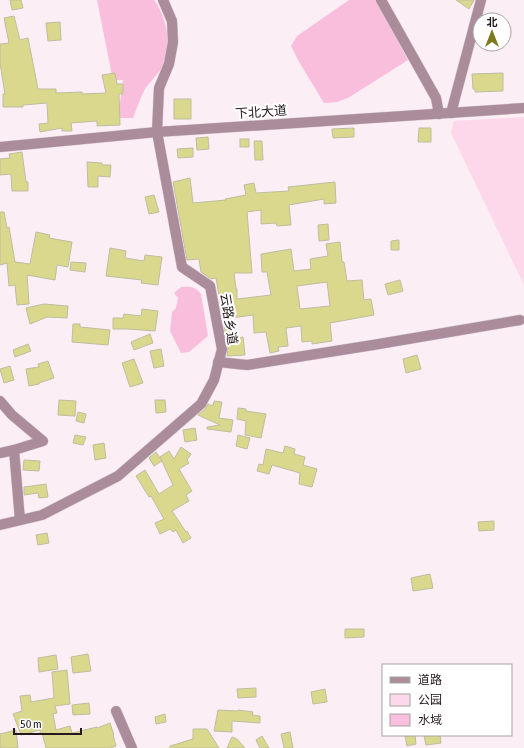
<svg xmlns="http://www.w3.org/2000/svg" width="524" height="748" font-family="'Asap Condensed','Noto Sans SC',sans-serif">
<style>
.green{fill:#fcd8ea}
.water{fill:#f8bedc}
.building{fill:#dad88d;stroke:#bebe9f;fill-rule:evenodd}
.lines{fill:none;stroke-linecap:round;stroke-linejoin:round}
.minor-casing{stroke:#d9ccd3;stroke-width:11}
.minor{stroke:#ab8c9b;stroke-width:10}
.labels{text-anchor:middle;dominant-baseline:central;stroke-width:4;stroke-linejoin:round;paint-order:stroke}
.street-label{font-size:13px;fill:#24181e;stroke:#fff}
</style>
<rect width="100%" height="100%" fill="#fceef5"/>
<path class="green" d="M524 117V285L451 133 454 121Z"/>
<g class="water">
<path d="M97 0H154C166 16 172 43 165 62 161 72 151 80 145 89 140 98 137 108 133 118H118L123 80H113Z"/>
<path d="M349 0H376L408 60 348 98 337 102 324 103 298 60 291 46 297 36Z"/>
<path d="M181 287C190 286 196 287 201 294L208 336 189 352 181 353 170 331 172 312 176 308 178 298 174 293Z"/>
</g>
<g class="building">
<path d="M10 0H21L23 8 12 10Z"/>
<path d="M456 0H474L469 9Z"/>
<path d="M14 16 20 40 28 38 38 89H56V93L82 92V94L106 93 102 75 115 73 117 84H123V94H119L120 125 97 126V121L71 123 72 131H62V128L40 132 39 124 48 123 47 103 23 105V107H3V94H5L0 63V44L9 43 4 18Z"/>
<path d="M60 22 61 40 48 41 46 23Z"/>
<path d="M503 73V91L475 92V89H473L472 74Z"/>
<rect x="174" y="99" width="17" height="20"/>
<path d="M354 128V137L333 138 332 129Z"/>
<path d="M419 128H431V142H418Z"/>
<path d="M208 137 209 149 197 150 196 138Z"/>
<rect x="240" y="139" width="9" height="8"/>
<path d="M254 141H262L263 160H255Z"/>
<path d="M193 148V157L178 158 177 149Z"/>
<path d="M22 152 26 182H28V191H12L11 174 0 175V159L10 158 9 154Z"/>
<path d="M87 162 102 163V165H111L110 177 98 176V187H88Z"/>
<path d="M190 178 193 203 226 200 225 199 246 195 244 185 254 183 256 193 289 191 288 187 335 182 336 203 324 204V199L289 205 291 225 277 226 276 223 261 224V210L247 212 252 273H234L236 289H237V299L271 295 267 272H262L261 254 291 249 294 271 311 269 310 259 328 256 326 244 340 242 342 262H344L347 281 362 280 364 300 371 299 374 315 330 323 332 341 312 344V341L302 342 301 326 286 328 288 346 278 347 279 351 270 353 266 332 254 333 253 315 231 318 233 339 243 337 245 355 227 356 228 348 216 278 211 279 201 272 199 259 187 260 173 182ZM327 282 330 306 300 309 297 286Z"/>
<path d="M154 195 159 212 149 214 145 197Z"/>
<path d="M0 212H4L7 228 9 227 15 262 30 264 36 232 50 235 49 238 72 242 68 267 57 265 55 280 27 275 29 304 17 305 15 285 9 286 7 263 0 265Z"/>
<path d="M328 224 329 240 319 241 318 225Z"/>
<path d="M399 240V250H391V241Z"/>
<path d="M110 248 126 251 125 258 144 261 145 255 162 257 158 285 141 283 142 280 106 276Z"/>
<path d="M71 262 86 263 85 272 70 270Z"/>
<path d="M400 280 403 291 388 295 385 284Z"/>
<path d="M44 304 68 306 67 318 47 317 30 324 26 308Z"/>
<path d="M142 309 158 311 155 331 128 329H113V318H123L124 314 141 316Z"/>
<path d="M73 324H80V327L110 330 108 345 72 342Z"/>
<path d="M150 334 153 343 134 350 131 342Z"/>
<path d="M28 344 31 351 15 357 13 350Z"/>
<path d="M161 349 164 366 154 368 150 351Z"/>
<path d="M417 355 421 369 406 373 403 359Z"/>
<path d="M134 359 143 383 130 387 122 363Z"/>
<path d="M48 361 54 378 39 383V384L29 386 26 369 39 367 38 364Z"/>
<path d="M10 366 14 380 4 383 0 369Z"/>
<path d="M59 400 76 401 75 416 58 415Z"/>
<path d="M155 400H165L166 412 156 413Z"/>
<path d="M214 401 222 402 219 418 233 420 231 432 207 429V427L220 425 198 415 205 409 208 404 213 406Z"/>
<path d="M238 408 246 409V411L266 414 261 438 245 435 246 421 237 419Z"/>
<path d="M78 412 86 414 84 423 76 421Z"/>
<path d="M195 428 197 440 185 442 183 430Z"/>
<path d="M75 435 86 437 83 445 73 443Z"/>
<path d="M238 435 250 438 247 449 236 446Z"/>
<path d="M104 443 106 458 95 460 93 445Z"/>
<path d="M285 446 295 449 294 454 305 457 303 465 317 469 312 487 299 484 300 473 272 465 269 474 257 471 259 464 263 465 266 449 283 453Z"/>
<path d="M181 447 191 454 187 460 189 463 179 469 192 491 186 495 189 501 172 511 186 532 187 531 191 538 183 543 176 530 173 532 170 529 160 534 155 523 164 519 151 496 149 497 136 476 145 470 159 494 173 485 160 457 169 451 174 459Z"/>
<path d="M156 452 162 461 154 466 149 458Z"/>
<path d="M24 460 40 461 39 471 23 470Z"/>
<path d="M46 484 48 497 39 498 38 493 24 495V487Z"/>
<path d="M494 521V530L479 531 478 522Z"/>
<path d="M47 533 49 543 38 545 36 535Z"/>
<path d="M430 574 433 588 413 591 411 578Z"/>
<path d="M345 629H364V637L345 638Z"/>
<path d="M88 654 91 671 73 673 71 657Z"/>
<path d="M56 655 58 669 39 672 38 658Z"/>
<path d="M67 670 70 704 55 706 57 713 53 714 56 730 70 726 72 733 97 727V728L110 723 114 735H113L116 746 110 748H46L42 733H40V730L21 735 13 714 22 711 20 696 30 695 31 702 54 698 52 672Z"/>
<path d="M256 688V697L238 698 237 689Z"/>
<path d="M325 689 327 702 313 704 311 692Z"/>
<path d="M89 703 90 714 73 715 72 705Z"/>
<path d="M218 710 238 711V710L253 712 252 715 260 716V723L232 721V732L214 731Z"/>
<path d="M165 714 166 722 156 724 155 717Z"/>
<path d="M193 729H207L219 748H170V746L193 739Z"/>
<path d="M16 730 18 748H0V734Z"/>
<path d="M290 732 293 748H284L281 734Z"/>
<path d="M415 735 416 744 407 746 405 736Z"/>
<path d="M433 735H440L441 743 426 745 424 736Z"/>
<path d="M262 736 269 748H260L256 740Z"/>
<path d="M232 737 237 739 245 748H227Z"/>
</g>
<g class="lines">
<g class="minor-casing">
<g id="minor">
<path d="M381 0 436 98 439 114"/>
<path d="M451 113 481 0"/>
<path d="M0 147 157 132 524 108"/>
<path d="M218 362 247 365 373 345 520 320"/>
<path d="M0 401 12 415 43 441 14 450 20 520"/>
<path d="M0 453 14 450"/>
<path d="M0 525 42 515 118 476 201 404 214 380 222 349 210 286 182 267 157 132 159 88 169 64 173 42 172 21 163 0"/>
<path d="M116 711 132 748"/>
</g>
</g>
<use href="#minor" class="minor"/>
</g>
<g class="labels">
<g class="street-label">
<text transform="translate(261 112) rotate(-4)">下北大道</text>
<text transform="translate(229 319) rotate(81)">云路乡道</text>
</g>
</g>
<rect x="382" y="664" width="130" height="72" fill="#ffffff" stroke="#a7a3a5"/>
<rect x="390" y="677" width="20" height="6" fill="#ab8c9b" stroke="#a7a3a5"/>
<text x="418" y="684" font-size="12" fill="#24181e">道路</text>
<rect x="390" y="694" width="20" height="12" fill="#fcd8ea" stroke="#a7a3a5"/>
<text x="418" y="704" font-size="12" fill="#24181e">公园</text>
<rect x="390" y="714" width="20" height="12" fill="#f8bedc" stroke="#a7a3a5"/>
<text x="418" y="724" font-size="12" fill="#24181e">水域</text>
<g transform="translate(492 32)"><circle r="19" fill="#ffffff" stroke="#a7a3a5"/>
<path d="M0-3L7 15L0 10L-7 15Z" fill="#7d791e"/>
<text y="-6" font-size="11" font-weight="bold" text-anchor="middle" fill="#24181e">北</text>
</g>
<path d="M14 728v6h67v-6" fill="none" stroke="#24181e" stroke-width="2"/>
<text x="20" y="728" font-size="12" fill="#24181e" stroke="#ffffff" stroke-width="3" paint-order="stroke">50 m</text>
</svg>
